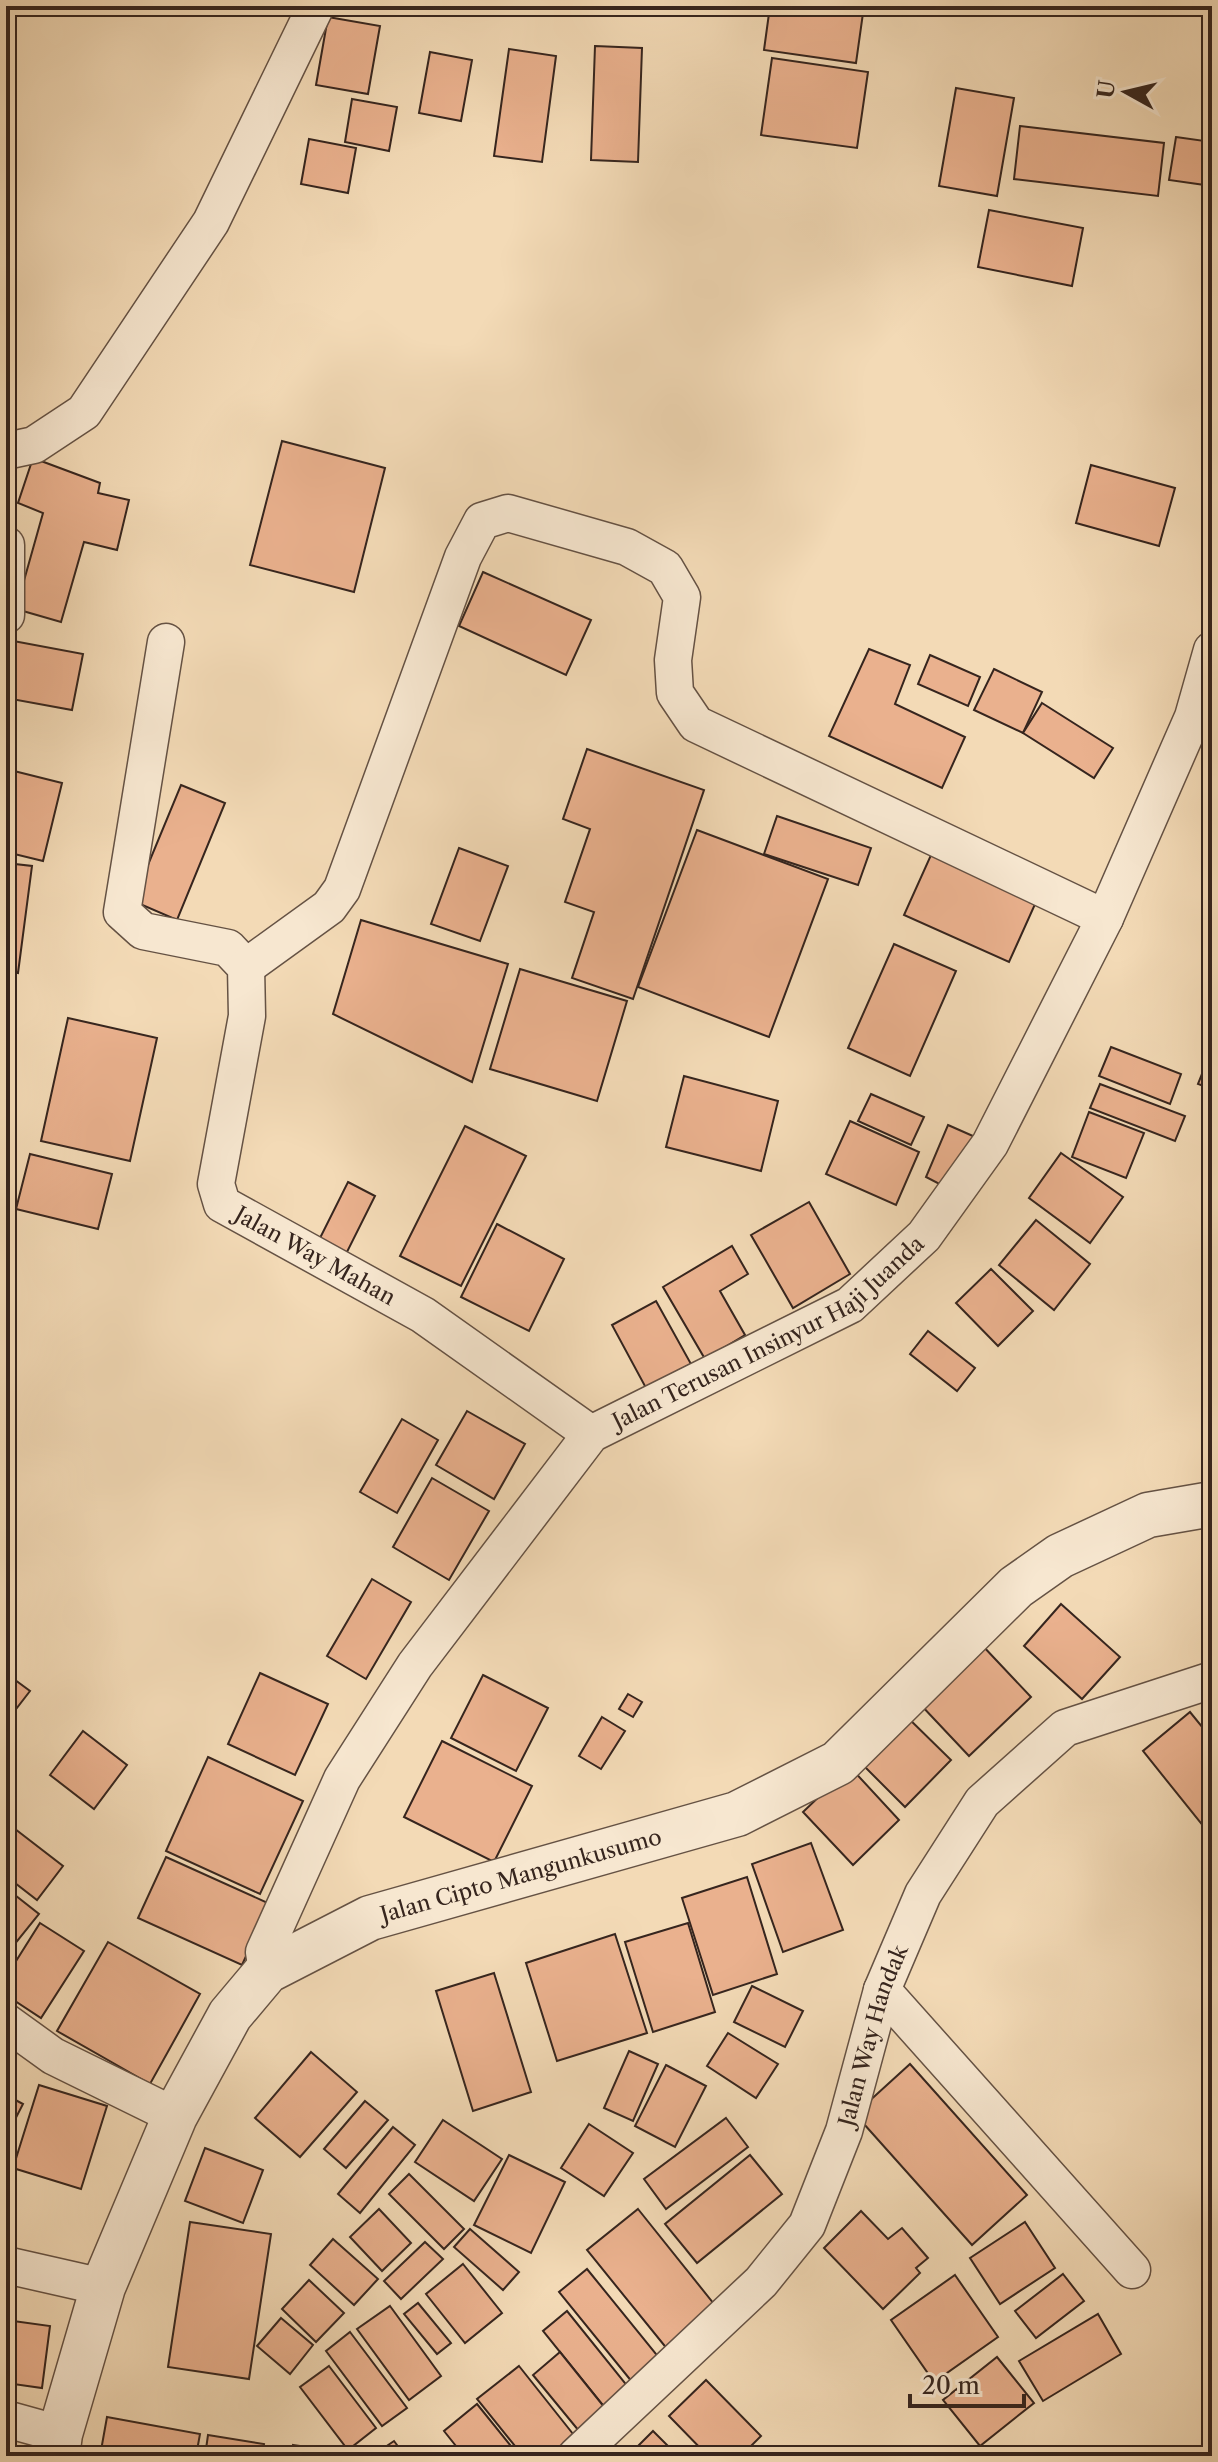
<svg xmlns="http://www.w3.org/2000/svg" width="1218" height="2462" font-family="'Libre Caslon Text',serif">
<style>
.building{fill:#eab18e;stroke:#36251e;stroke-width:2}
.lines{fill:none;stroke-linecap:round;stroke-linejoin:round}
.minor-casing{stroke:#655244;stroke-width:39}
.tertiary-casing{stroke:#655244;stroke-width:47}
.minor{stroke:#f7e7d0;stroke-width:36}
.tertiary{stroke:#f7e7d0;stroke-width:44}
.labels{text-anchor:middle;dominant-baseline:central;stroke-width:7;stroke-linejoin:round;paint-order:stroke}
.street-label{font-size:22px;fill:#36251e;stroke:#f7e7d0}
</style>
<rect width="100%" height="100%" fill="#f3dab6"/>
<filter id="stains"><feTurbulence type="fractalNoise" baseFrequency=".0025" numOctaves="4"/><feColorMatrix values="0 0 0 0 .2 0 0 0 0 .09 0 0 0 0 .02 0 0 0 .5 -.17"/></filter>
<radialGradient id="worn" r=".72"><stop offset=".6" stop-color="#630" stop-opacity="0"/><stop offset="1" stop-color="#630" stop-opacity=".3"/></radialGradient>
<g class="building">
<path d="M770 6H864L856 63 764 50Z"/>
<path d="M328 17 380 26 368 94 316 85Z"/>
<path d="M595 46 642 48 638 162 591 160Z"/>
<path d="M509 49 556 56 542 162 494 156Z"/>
<path d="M430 52 472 60 461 121 419 113Z"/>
<path d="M772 58 868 72 857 148 761 135Z"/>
<path d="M956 88 1014 98 997 196 939 186Z"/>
<path d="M352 99 397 107 389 151 345 142Z"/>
<path d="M1020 126 1164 143 1158 196 1014 179Z"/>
<path d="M1176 137 1212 142V186L1169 180Z"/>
<path d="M309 139 356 148 348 193 301 184Z"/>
<path d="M989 210 1083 228 1072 286 978 267Z"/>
<path d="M282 441 385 468 354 592 250 565Z"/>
<path d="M33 458 100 483 98 493 129 500 117 550 84 542 61 622 16 609 43 513 18 503Z"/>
<path d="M1091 465 1175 488 1159 546 1076 523Z"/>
<path d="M483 572 591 620 566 675 459 626Z"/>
<path d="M8 640 83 654 72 710 6 698Z"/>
<path d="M869 649 910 665 895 704 965 737 942 788 829 736Z"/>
<path d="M930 655 980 677 968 706 918 684Z"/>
<path d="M994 669 1042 692 1023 733 974 710Z"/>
<path d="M1042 703 1113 748 1094 778 1023 733Z"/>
<path d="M587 749 704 790 633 999 572 978 594 912 565 902 590 829 563 819Z"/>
<path d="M6 769 62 783 43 861 6 852Z"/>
<path d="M181 785 225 803 177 920 133 901Z"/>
<path d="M777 816 871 848 858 885 764 854Z"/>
<path d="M697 830 828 879 769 1037 638 987Z"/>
<path d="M459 848 508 866 480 941 431 924Z"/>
<path d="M931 855 1036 902 1009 962 904 915Z"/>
<path d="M6 863 32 866 18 973 6 971Z"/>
<path d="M361 920 508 964 472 1082 333 1014Z"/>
<path d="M894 944 956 971 910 1076 848 1048Z"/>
<path d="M520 969 627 1001 597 1101 490 1069Z"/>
<path d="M68 1018 157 1038 130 1161 41 1141Z"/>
<path d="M1111 1047 1181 1074 1170 1104 1099 1076Z"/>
<path d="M1208 1059 1212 1061V1089L1198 1084Z"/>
<path d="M684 1076 778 1101 761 1171 666 1147Z"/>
<path d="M1100 1084 1185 1116 1175 1141 1090 1108Z"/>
<path d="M871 1094 924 1117 911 1145 858 1121Z"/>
<path d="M1089 1112 1144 1133 1126 1178 1072 1157Z"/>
<path d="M850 1121 919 1152 896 1205 826 1174Z"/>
<path d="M948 1125 982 1140 951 1190 926 1177Z"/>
<path d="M465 1126 526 1156 461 1286 400 1256Z"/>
<path d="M1061 1153 1123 1197 1090 1243 1029 1198Z"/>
<path d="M30 1154 112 1174 98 1229 16 1209Z"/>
<path d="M348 1182 375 1196 346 1254 319 1240Z"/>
<path d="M809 1202 850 1274 793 1308 751 1235Z"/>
<path d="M1036 1220 1090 1264 1054 1310 999 1265Z"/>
<path d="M497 1224 564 1259 529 1331 461 1297Z"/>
<path d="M732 1246 748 1274 720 1291 745 1335 705 1359 663 1287Z"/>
<path d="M991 1269 1033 1311 998 1346 956 1303Z"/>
<path d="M656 1301 691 1364 646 1388 612 1325Z"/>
<path d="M928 1331 975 1368 957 1391 910 1354Z"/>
<path d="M467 1411 525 1444 494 1499 436 1465Z"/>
<path d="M402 1419 438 1440 397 1513 360 1492Z"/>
<path d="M432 1478 489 1511 449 1580 393 1547Z"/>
<path d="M372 1579 411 1602 366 1679 327 1656Z"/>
<path d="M1061 1604 1120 1657 1082 1699 1024 1646Z"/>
<path d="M981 1644 1031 1697 969 1756 919 1703Z"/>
<path d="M260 1673 328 1704 295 1775 228 1744Z"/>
<path d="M7 1674 30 1691 6 1722V1675Z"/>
<path d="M483 1675 548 1708 516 1771 451 1738Z"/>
<path d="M628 1694 642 1702 633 1717 619 1709Z"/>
<path d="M901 1711 951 1760 905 1807 856 1758Z"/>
<path d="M1190 1712 1212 1739V1837L1143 1751Z"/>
<path d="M602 1717 625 1731 601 1769 579 1756Z"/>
<path d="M83 1731 127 1765 94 1809 50 1775Z"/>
<path d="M442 1741 532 1786 494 1862 404 1817Z"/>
<path d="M208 1757 303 1801 260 1894 166 1851Z"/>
<path d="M850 1767 899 1820 853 1865 803 1812Z"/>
<path d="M6 1822 63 1866 37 1900 6 1876Z"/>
<path d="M811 1843 843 1930 783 1952 752 1864Z"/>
<path d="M166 1857 270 1904 242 1965 138 1918Z"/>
<path d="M747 1877 777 1974 713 1995 682 1898Z"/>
<path d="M6 1888 39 1914 6 1955Z"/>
<path d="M40 1923 84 1951 41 2018 6 1995V1977Z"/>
<path d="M688 1923 715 2012 653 2032 625 1942Z"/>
<path d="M615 1934 647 2033 557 2061 526 1963Z"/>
<path d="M108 1942 200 1994 150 2084 57 2031Z"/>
<path d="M494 1973 531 2092 473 2111 436 1991Z"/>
<path d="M752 1986 803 2011 785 2047 734 2022Z"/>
<path d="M728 2033 778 2064 756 2098 707 2066Z"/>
<path d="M629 2051 658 2064 633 2121 604 2108Z"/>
<path d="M311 2052 357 2092 300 2157 255 2118Z"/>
<path d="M910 2064 1027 2195 972 2245 855 2114Z"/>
<path d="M666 2065 706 2086 675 2147 635 2126Z"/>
<path d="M39 2085 107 2106 81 2189 13 2168Z"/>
<path d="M6 2095 23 2104 6 2137Z"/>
<path d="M365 2101 388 2120 346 2168 324 2149Z"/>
<path d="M726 2118 748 2147 666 2209 644 2179Z"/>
<path d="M443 2120 502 2159 474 2201 415 2162Z"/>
<path d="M589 2124 633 2153 604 2196 561 2168Z"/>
<path d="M393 2127 415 2145 360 2213 338 2194Z"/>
<path d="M205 2148 263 2170 243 2223 185 2201Z"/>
<path d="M509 2155 565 2182 531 2253 474 2225Z"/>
<path d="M750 2155 782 2194 697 2263 665 2224Z"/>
<path d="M409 2174 464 2229 444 2249 389 2194Z"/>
<path d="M379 2209 411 2243 382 2271 350 2237Z"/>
<path d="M638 2209 718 2309 668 2350 587 2250Z"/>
<path d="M861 2211 888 2239 902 2228 928 2258 916 2268 920 2273 883 2309 824 2248Z"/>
<path d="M190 2222 271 2234 249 2379 168 2367Z"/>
<path d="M1025 2222 1055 2268 1000 2304 970 2258Z"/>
<path d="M470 2229 519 2272 503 2290 454 2247Z"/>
<path d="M333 2239 378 2279 354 2305 310 2265Z"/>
<path d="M425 2242 443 2259 401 2299 384 2281Z"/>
<path d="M463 2264 502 2313 465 2343 426 2294Z"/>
<path d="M587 2269 665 2365 637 2388 559 2292Z"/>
<path d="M1063 2274 1084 2301 1036 2338 1015 2311Z"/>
<path d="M955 2275 998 2337 934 2382 891 2320Z"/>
<path d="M309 2280 344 2313 316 2342 282 2309Z"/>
<path d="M418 2303 451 2343 437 2354 404 2314Z"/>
<path d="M390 2306 441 2376 409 2400 357 2329Z"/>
<path d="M567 2311 629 2388 605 2408 543 2331Z"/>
<path d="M1098 2314 1121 2354 1043 2401 1019 2361Z"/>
<path d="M281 2318 313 2345 290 2374 257 2346Z"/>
<path d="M6 2320 50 2326 42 2388 6 2383Z"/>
<path d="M350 2332 407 2408 382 2426 326 2351Z"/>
<path d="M560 2352 605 2408 579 2431 533 2375Z"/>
<path d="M997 2357 1034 2403 980 2446 943 2400Z"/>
<path d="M329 2366 376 2428 348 2450 300 2387Z"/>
<path d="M519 2366 577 2439 556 2456H523L477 2399Z"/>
<path d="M706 2380 761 2436 741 2456H708L669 2416Z"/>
<path d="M477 2404 519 2456H464L444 2431Z"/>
<path d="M107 2417 200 2434 196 2456H100Z"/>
<path d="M653 2431 678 2456H628Z"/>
<path d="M208 2435 264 2444 262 2456H205Z"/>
<path d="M394 2441 405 2456H372Z"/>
<path d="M293 2445 369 2456H291Z"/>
</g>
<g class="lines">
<g class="minor-casing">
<g id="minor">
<path d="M6 451 34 445 84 412 211 222 316 6"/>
<path d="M6 545V615"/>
<path id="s1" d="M166 642 122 912 143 931 228 948 246 967 247 1016 216 1184 222 1204 423 1315 591 1434"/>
<path d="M246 967 329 907 342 889 463 557 482 521 508 513 627 547 665 568 682 597 673 660 675 693 696 724 1105 918"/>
<path id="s2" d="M267 1971 264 1952 342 1779 415 1665 591 1434 850 1305 924 1236 990 1144 1105 918 1193 717 1212 650"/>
<path d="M882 1990 1132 2270"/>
<path d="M6 2022 53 2056 175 2116"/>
<path d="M6 2265 103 2287"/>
<path d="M6 2419 60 2434"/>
<path id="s3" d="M576 2456 761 2282 807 2225 844 2131 882 1990 923 1894 982 1802 1065 1728 1212 1680"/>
</g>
</g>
<g class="tertiary-casing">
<g id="tertiary">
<path id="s4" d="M57 2456 60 2434 103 2287 175 2116 230 2015 267 1971 370 1918 737 1814 838 1763 1016 1587 1060 1556 1148 1515 1212 1504"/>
</g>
</g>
<use href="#minor" class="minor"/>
<use href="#tertiary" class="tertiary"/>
</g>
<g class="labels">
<g class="street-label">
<text stroke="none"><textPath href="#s1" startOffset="762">Jalan Way Mahan</textPath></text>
<text stroke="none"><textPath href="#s2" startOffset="840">Jalan Terusan Insinyur Haji Juanda</textPath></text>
<text stroke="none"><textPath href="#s4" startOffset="806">Jalan Cipto Mangunkusumo</textPath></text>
<text stroke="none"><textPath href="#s3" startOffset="528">Jalan Way Handak</textPath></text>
</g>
</g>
<rect width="1218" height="2462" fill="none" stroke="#f3dab6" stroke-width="32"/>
<rect x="8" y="8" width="1202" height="2446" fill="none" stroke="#36251e" stroke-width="4"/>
<rect x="16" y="16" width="1186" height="2430" fill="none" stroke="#36251e" stroke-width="2"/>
<g transform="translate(1126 92) rotate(278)" stroke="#f7e7d0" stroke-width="6" paint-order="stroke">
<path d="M0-6L14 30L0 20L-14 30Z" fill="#36251e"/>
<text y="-12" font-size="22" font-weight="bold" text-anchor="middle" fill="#36251e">U</text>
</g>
<path d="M910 2394v12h114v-12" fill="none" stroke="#36251e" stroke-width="4"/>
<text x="922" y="2394" font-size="24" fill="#36251e" stroke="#f7e7d0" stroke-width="6" paint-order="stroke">20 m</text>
<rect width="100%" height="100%" filter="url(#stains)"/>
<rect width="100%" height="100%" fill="url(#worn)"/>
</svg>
